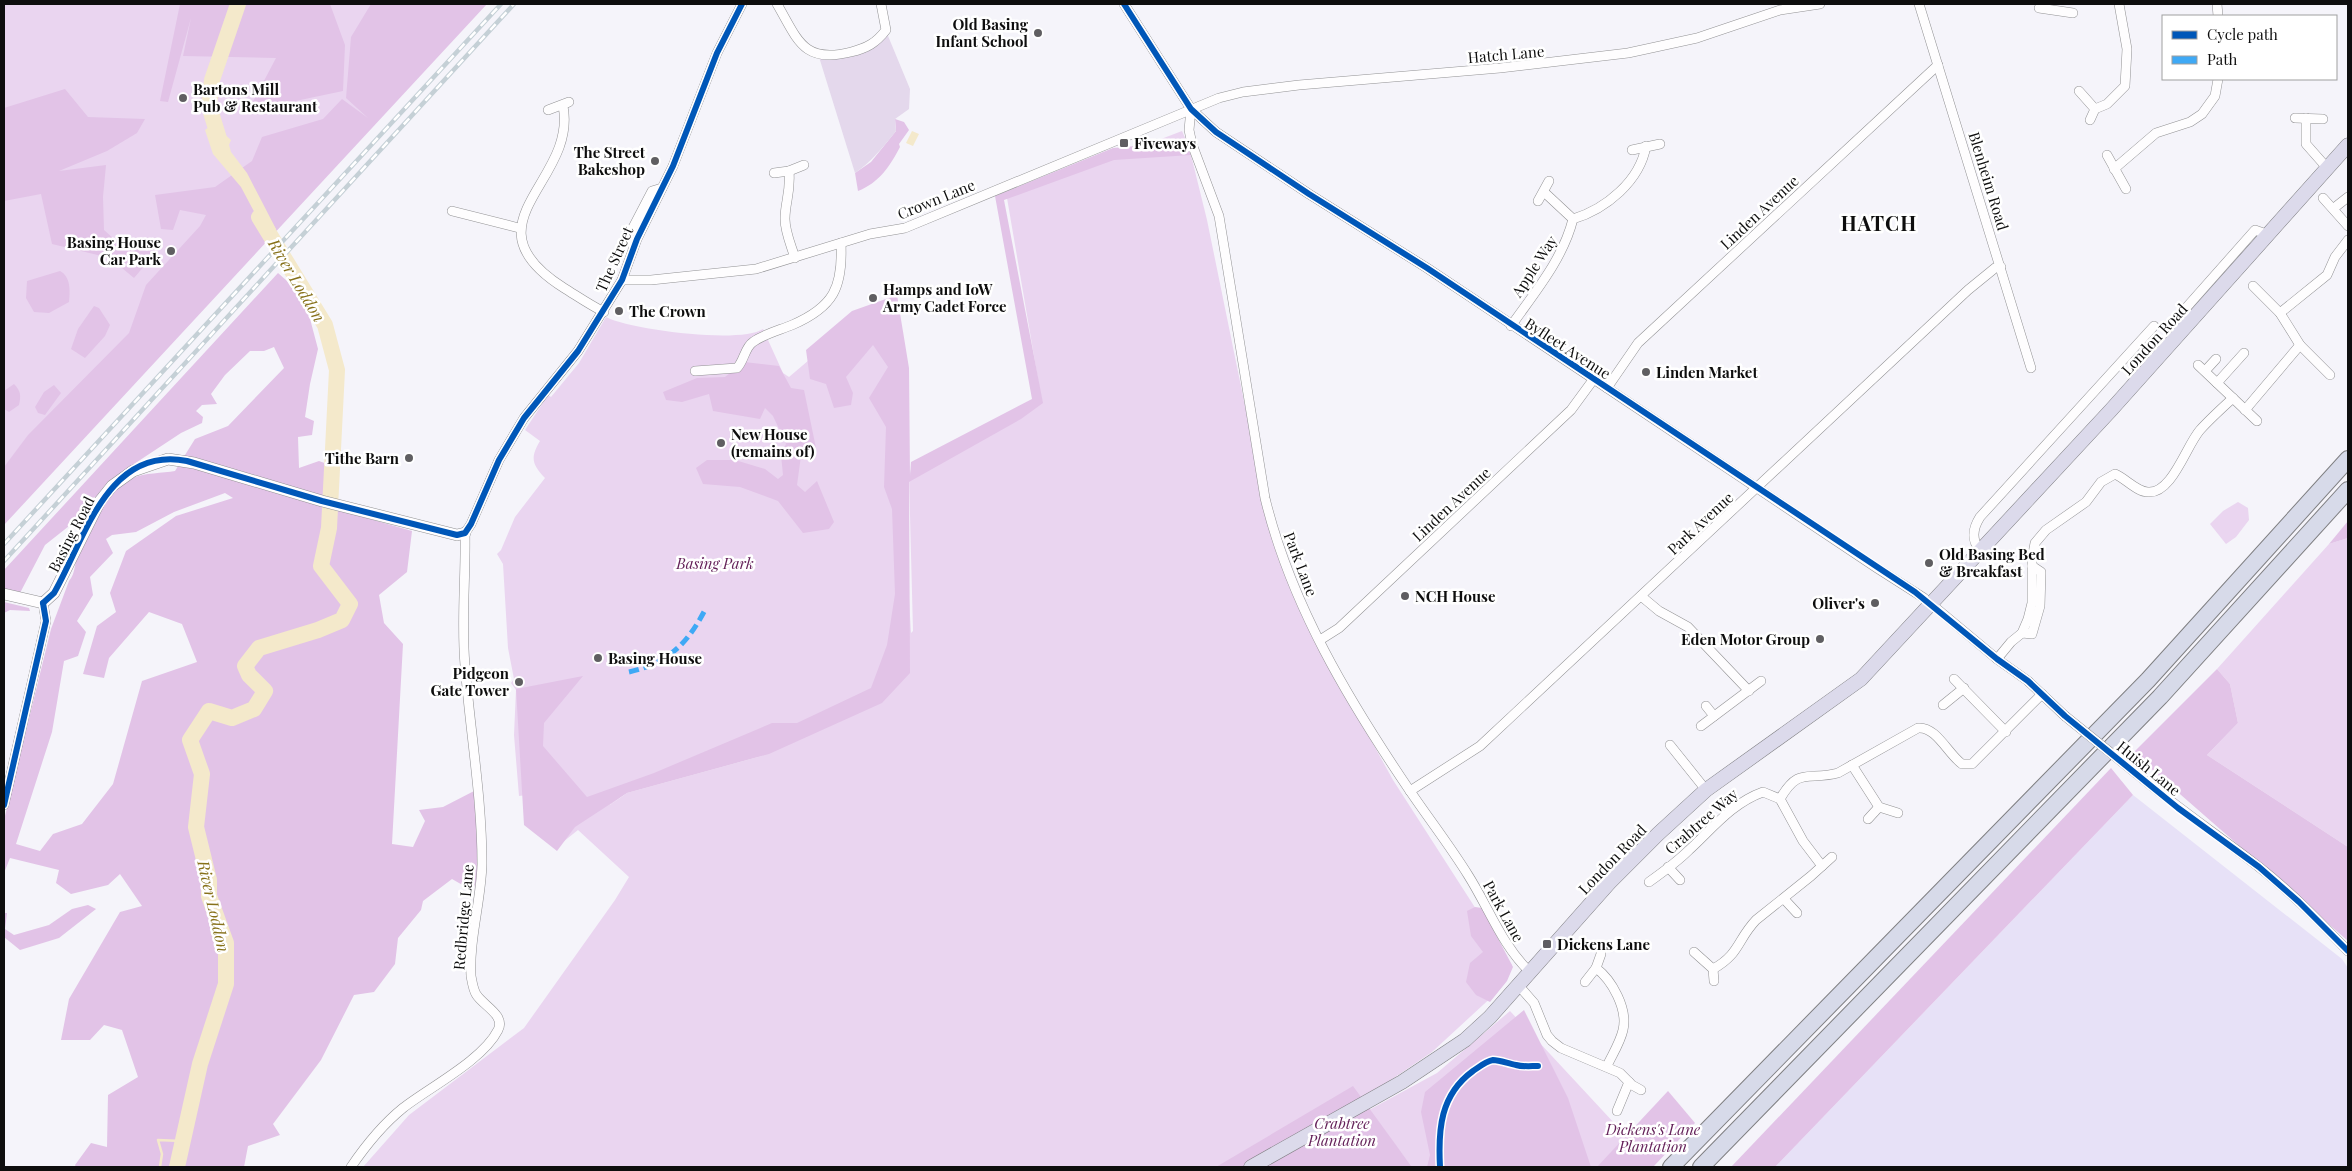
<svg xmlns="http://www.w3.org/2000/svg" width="2352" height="1171" font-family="'Playfair Display',serif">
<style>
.farmland{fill:#e7e1f7}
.green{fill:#ead5f0;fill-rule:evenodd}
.forest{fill:#e2c3e7;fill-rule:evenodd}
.cemetery{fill:#e4d8ec}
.water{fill:#f4e9cb}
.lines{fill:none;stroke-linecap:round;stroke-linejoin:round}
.stream{stroke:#f4e9cb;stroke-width:2.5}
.river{stroke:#f4e9cb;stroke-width:16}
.minor-casing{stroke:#929294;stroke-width:10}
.tertiary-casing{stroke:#929294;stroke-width:12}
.primary-casing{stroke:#7f7f82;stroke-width:15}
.motorway-casing{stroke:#7f7f82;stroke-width:18}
.minor{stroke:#fefdfe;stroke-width:9}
.tertiary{stroke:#fefdfe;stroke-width:11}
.primary{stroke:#dcdaeb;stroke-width:14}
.motorway{stroke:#d7dae9;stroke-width:16}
.rail-casing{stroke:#c5d0d6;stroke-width:4.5}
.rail{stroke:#fff;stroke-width:2.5;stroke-dasharray:8;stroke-linecap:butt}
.minor-bridge-casing{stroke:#929294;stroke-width:10;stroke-linecap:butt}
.minor-bridge{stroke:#fefdfe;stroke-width:9}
.quiet{stroke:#3fa9f5;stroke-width:5;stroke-dasharray:10 5;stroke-linecap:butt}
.cycleway-casing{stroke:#fff;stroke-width:9}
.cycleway{stroke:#0057b8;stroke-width:6}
.poi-dot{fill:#5f5e61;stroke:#fff;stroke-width:2}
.labels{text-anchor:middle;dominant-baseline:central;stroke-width:5;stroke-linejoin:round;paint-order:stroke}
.poi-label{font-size:15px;font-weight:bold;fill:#0e0e0e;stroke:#fff;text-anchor:start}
.street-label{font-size:15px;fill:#0e0e0e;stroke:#fff}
.park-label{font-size:15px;font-style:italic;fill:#642159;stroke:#fff}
.water-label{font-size:16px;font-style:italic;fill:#87711a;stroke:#fff}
.district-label{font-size:20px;font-weight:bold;letter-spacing:1px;fill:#0e0e0e;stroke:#fff}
</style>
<rect width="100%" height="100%" fill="#f5f4fa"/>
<path class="farmland" d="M2133 795 2342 959 2348 968V1167H1775Z"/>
<g class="green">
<path d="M4 4H474L4 520Z"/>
<path d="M1182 131 1189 147 1207 220 1272 538 1302 615 1393 780 1512 965 1496 993 1432 1052 1366 1097 1236 1167H363L409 1115 524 1028 615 900 629 877 578 830 558 846 533 794 519 796 514 735 516 690 511 683 514 679 508 648 503 564 497 554 501 550 515 517 545 478C532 464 530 458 540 441L525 430 548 395 551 397 579 363 606 317C631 330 741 344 763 329L783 373 789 377 862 315 892 305 911 633 913 631 909 477 912 466 1041 397 1007 198ZM769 754 627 793 610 805 634 787Z"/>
<path d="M2238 502 2248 508 2249 520 2236 537 2226 544 2210 524 2223 511Z"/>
<path d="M2348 538V847L2207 755 2238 723 2230 684 2217 669 2329 544Z"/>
<path d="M1510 1011 1655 1167H1412L1369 1110 1437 1073Z"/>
</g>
<g class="forest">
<path d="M180 4H330L345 45 343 91 248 111 276 58 183 56 191 18 168 102 160 101Z"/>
<path d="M371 4H487L4 525V467L28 435 129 333 146 285 200 226 206 215 180 210 173 230 161 229 155 195 215 187 252 161 262 137 323 119 342 99 368 118 346 98 351 37Z"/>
<path d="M65 89 88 117 145 119 137 133 107 151 59 171 106 165 103 197 104 230 114 239 162 245 134 278 110 258 52 244 41 194 4 201V108Z"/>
<path d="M895 119 904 122 909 130 899 144 900 147C890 166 879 183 858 191L855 173 871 162 896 131Z"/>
<path d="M1183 142 1191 155 1114 160 1004 200 1043 403 1021 419 909 482 910 673 882 703 769 754 627 793 575 827 557 851 524 825 516 689 583 676 544 723 543 746 587 797 654 773 772 723H797L871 688 887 645 895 594 892 509 884 487 886 427 869 398 888 367 873 345 846 377 853 393 851 405 834 408 826 384 810 379 806 350 852 311 897 295 909 368 910 477 911 462 1032 399 995 196 1113 148Z"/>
<path d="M60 271C71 277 70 291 69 302L49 313 34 312 26 298 27 281Z"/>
<path d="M278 273 295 288 309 315 318 349 310 384 305 417 314 421 312 435 298 437 299 468 319 461 330 465 328 497 304 500 412 531 407 572 379 595 384 623 403 644 392 844 413 847 425 821 419 810 443 807 476 790 482 863 473 891 452 879 423 901 421 910 398 938 395 964 374 992 354 995 321 1060 273 1124 280 1135 248 1146 244 1167H76L75 1165 91 1143 107 1147 108 1095 138 1077 122 1030 104 1025 90 1040H61L69 999 120 912 142 906 120 874 108 885 71 894 56 883 59 870 10 858 4 873V820L51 629 69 581C76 573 74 562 79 552 90 525 105 493 133 478 144 473 163 473 175 471L195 439 228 426 284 368 274 347 264 351H250L225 375 211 394 217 404 202 405 196 411 203 417 202 423 181 433 134 464 83 515 45 545 20 593 4 589V570ZM225 493 233 498 176 516 126 551 110 593 116 612 97 626 83 674 104 678 109 658 149 612 182 624 197 662 142 681 113 784 82 824 53 834 40 851 16 844 52 732 64 661 78 656 86 632 77 621 93 595 90 577 113 553 106 539 112 535 136 532 174 512Z"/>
<path d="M94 306 99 308 110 325 105 336 85 358 71 349 78 329Z"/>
<path d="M744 362 779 366 791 388 804 390 816 448 801 456 797 485 805 492 817 481 834 522 829 529 803 533 778 501 740 487 703 484 696 468 707 460H735L765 469 778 479 783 475 781 455 786 444 773 416 765 408 760 419 713 411 709 394 682 402 666 400 663 392 697 378 725 377Z"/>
<path d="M14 384C21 391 21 396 19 405L9 412 4 409V391Z"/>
<path d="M54 385 61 393 45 415 38 413 35 407 44 392Z"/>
<path d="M2348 521V538L2329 544Z"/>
<path d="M4 602 29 608 30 611 10 610 4 613Z"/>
<path d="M2217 669 2230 684 2238 723 2207 755 2348 847V941L2133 753Z"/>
<path d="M2111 768 2133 795 1775 1167H1731Z"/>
<path d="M88 905 96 909 59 938 20 950 4 937V913H7L5 929 14 935 49 925 72 909Z"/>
<path d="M1475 907 1482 908 1513 967 1507 981 1490 1002 1476 995 1466 982 1470 963 1483 952 1471 936 1467 911Z"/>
<path d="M1524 1010 1568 1098 1591 1167H1427L1430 1155 1421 1112 1425 1092Z"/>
<path d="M1353 1086 1412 1167H1216Z"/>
<path d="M1668 1091 1695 1123 1653 1167H1597Z"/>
</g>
<path class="cemetery" d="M886 31 910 89 909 109 895 119 896 131C883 147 872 161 855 173L819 57 863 50Z"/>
<g class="water">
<path d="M213 124 231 140 229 145 231 152 247 173 276 229 268 238 241 187 213 154 205 130Z"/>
<path d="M912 131 919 134 913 146 906 143Z"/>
</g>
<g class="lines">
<path class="stream" d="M160 1167 162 1154 158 1140 181 1141"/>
<g class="river">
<path d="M221 145 209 106 212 80 238 4"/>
<path d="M177 1167 200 1064 226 984V943L209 896V880L196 827 202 774 190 740 209 711 232 718 254 709 265 691 249 675 245 666 259 648 318 630 342 620 350 604 321 566 329 528 337 370 325 325 259 217"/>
</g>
<g class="minor-casing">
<g id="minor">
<path d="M777 4C798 40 803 64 851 52 867 48 876 43 886 30L881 4"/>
<path d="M1124 4 1191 109 1216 132 1309 194 1427 268 1877 568 1924 598 1997 659 2028 681 2065 716"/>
<path d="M1919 4 2031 368"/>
<path d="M2217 4 2218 16"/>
<path d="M2039 8 2073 13"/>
<path d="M2079 91 2095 109"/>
<path d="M563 106C578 182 461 223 564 288 577 296 590 305 604 312"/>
<path d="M1191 109 1189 130 1192 144 1219 216 1265 498C1291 605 1349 701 1410 791 1429 819 1450 846 1468 875 1489 908 1502 946 1531 973"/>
<path d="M548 110 569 102"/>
<path d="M2295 118 2323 119"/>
<path d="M2306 118V144L2328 169"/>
<path d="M2090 120 2095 109 2107 104 2125 86 2127 49 2119 4"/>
<path d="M1632 150 1660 144"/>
<path d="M2107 155 2126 189"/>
<path d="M2114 169 2156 133 2190 122 2202 114 2215 96 2218 79"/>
<path d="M789 171C791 192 785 202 785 219 785 232 791 245 795 258"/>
<path d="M774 173 789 171 804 165"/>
<path d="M1544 192 1573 219"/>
<path d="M2323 198 2348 226"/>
<path d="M1538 201 1549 181"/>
<path d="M2334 208 2348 197"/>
<path d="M452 211 519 228"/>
<path d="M634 246 628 237 652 191 662 188"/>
<path d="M622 280H651L756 269 870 234 905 228 1219 98 1243 92 1299 85 1500 68 1628 53 1697 38 1780 10 1820 4"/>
<path d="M2253 286 2280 313 2300 345 2330 375"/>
<path d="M2280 313 2327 275 2335 257 2348 240"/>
<path d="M2192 321 2185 309 2255 230 2269 235"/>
<path d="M1511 326C1535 292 1563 259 1573 219 1606 209 1640 181 1646 146"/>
<path d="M2198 365 2257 421"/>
<path d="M695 371 737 368C744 361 745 347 753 342 764 334 780 330 792 325 834 307 843 287 841 243"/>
<path d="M2205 371 2216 359"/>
<path d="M2217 383 2244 353"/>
<path d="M1607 388 1638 343 1938 65"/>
<path d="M2245 410 2300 345"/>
<path d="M1980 550C1971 540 1973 528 1980 517L2154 326"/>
<path d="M1641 596 1659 611 1688 627 1749 691"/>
<path d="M2022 633 2032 634 2040 606 2041 572 2032 566"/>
<path d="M1320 640 1339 628 1571 410 1593 380"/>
<path d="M1997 659 2011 642 2022 633 2028 619 2032 603V559L2035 543 2046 530 2086 502 2101 482 2115 474C2125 478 2137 492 2148 492 2172 494 2186 446 2200 430 2210 419 2222 408 2233 398"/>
<path d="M1954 679 2006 732"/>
<path d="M1943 705 1964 688"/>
<path d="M1706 706 1714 716"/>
<path d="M1701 726 1761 681"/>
<path d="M1670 745 1706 790"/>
<path d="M1852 765 1879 807"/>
<path d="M2137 774C2176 807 2218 835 2259 867 2291 892 2320 922 2348 951"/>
<path d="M1410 791 1480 746 1968 290 1995 268 2001 267"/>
<path d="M1780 799C1799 766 1808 781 1838 773L1918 728C1936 726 1948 754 1962 764H1972L2042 694"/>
<path d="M4 805 46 621 43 603"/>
<path d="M1868 819 1879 807 1898 813"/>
<path d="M1668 867 1680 880"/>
<path d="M1649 882C1663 872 1677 862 1689 850 1712 829 1732 803 1763 792L1780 799 1803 841 1822 866"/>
<path d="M1784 899 1797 913"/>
<path d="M1694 952 1713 969 1714 981"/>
<path d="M1596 968C1612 980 1628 1009 1623 1030 1620 1043 1612 1055 1607 1066"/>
<path d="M1713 969C1740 954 1737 940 1756 920L1811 876 1832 857"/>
<path d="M1585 982 1596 968 1601 954"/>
<path d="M1519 986 1534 1003 1547 1035 1552 1041 1561 1048 1620 1073 1632 1085 1641 1090"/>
<path d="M1617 1111 1629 1082"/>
<path d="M351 1167C366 1145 382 1125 403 1108 430 1087 483 1060 498 1030 506 1015 482 1005 476 994 473 989 472 981 471 976 469 939 481 901 482 864 482 797 470 731 465 665 461 621 466 576 465 533L471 524 499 460 524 418 578 351 622 280 637 239 673 166 717 53 742 4"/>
</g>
</g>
<g class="tertiary-casing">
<path id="tertiary" d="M4 594 43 603 54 593 100 501 112 486 133 471 168 459 194 463 322 501 457 535 465 533"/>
</g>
<g class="primary-casing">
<path id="primary" d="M1251 1167 1402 1082 1465 1040 1490 1017 1609 883 1658 834 1706 790 1861 679 2111 410 2348 145"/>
</g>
<g class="motorway-casing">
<g id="motorway">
<path d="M1671 1167 2148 680 2348 459"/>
<path d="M1701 1167 2160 697 2348 490"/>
</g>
</g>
<use href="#minor" class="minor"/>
<use href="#tertiary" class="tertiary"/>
<use href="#primary" class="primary"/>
<use href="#motorway" class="motorway"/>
<g class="rail-casing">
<g id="rail">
<path d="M4 544 501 4"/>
<path d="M4 561 514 4"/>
</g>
</g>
<use href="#rail" class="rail"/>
<g class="minor-bridge-casing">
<path id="minor-bridge" d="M2065 716 2137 774"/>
</g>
<use href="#minor-bridge" class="minor-bridge"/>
<path class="quiet" d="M629 672C669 663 688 643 706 608"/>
<g class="cycleway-casing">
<g id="cycleway">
<path d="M1124 4 1191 109 1216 132 1309 194 1427 268 1915 592 1997 659 2028 681 2065 716 2178 808 2259 867 2299 902 2348 951"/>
<path d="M43 603 54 593C84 541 107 445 187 461L322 501 457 535 465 533 471 524 499 460 524 418 578 351 622 280 637 239 673 166 717 53 742 4"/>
<path d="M4 805 46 621 43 603"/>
<path d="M1440 1167C1438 1130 1440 1095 1473 1071 1479 1067 1486 1061 1493 1060 1500 1060 1509 1064 1516 1065 1523 1067 1531 1066 1538 1066"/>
</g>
</g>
<use href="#cycleway" class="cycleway"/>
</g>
<g class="poi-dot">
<circle cx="1038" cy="33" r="5"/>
<circle cx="183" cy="98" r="5"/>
<rect x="1119" y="138" width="10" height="10" rx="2.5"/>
<circle cx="655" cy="161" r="5"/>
<circle cx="171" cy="251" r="5"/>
<circle cx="873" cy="298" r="5"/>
<circle cx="619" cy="311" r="5"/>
<circle cx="1646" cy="372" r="5"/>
<circle cx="721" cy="443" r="5"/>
<circle cx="409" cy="458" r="5"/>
<circle cx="1929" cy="563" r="5"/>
<circle cx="1405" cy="596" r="5"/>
<circle cx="1875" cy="603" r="5"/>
<circle cx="1820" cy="639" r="5"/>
<circle cx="598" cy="658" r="5"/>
<circle cx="519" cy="682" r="5"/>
<rect x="1542" y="939" width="10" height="10" rx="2.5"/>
</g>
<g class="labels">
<g class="poi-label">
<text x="1028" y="24" text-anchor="end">Old Basing<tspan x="1028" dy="17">Infant School</tspan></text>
<text x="193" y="89">Bartons Mill<tspan x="193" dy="17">Pub &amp; Restaurant</tspan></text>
<text x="1134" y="143">Fiveways</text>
<text x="645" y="152" text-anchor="end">The Street<tspan x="645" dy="17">Bakeshop</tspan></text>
<text x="161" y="242" text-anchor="end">Basing House<tspan x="161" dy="17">Car Park</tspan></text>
<text x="883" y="289">Hamps and IoW<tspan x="883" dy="17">Army Cadet Force</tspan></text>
<text x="629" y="311">The Crown</text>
<text x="1656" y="372">Linden Market</text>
<text x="731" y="434">New House<tspan x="731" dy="17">(remains of)</tspan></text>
<text x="399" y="458" text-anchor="end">Tithe Barn</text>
<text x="1939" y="554">Old Basing Bed<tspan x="1939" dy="17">&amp; Breakfast</tspan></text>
<text x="1415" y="596">NCH House</text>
<text x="1865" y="603" text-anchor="end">Oliver's</text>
<text x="1810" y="639" text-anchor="end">Eden Motor Group</text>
<text x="608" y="658">Basing House</text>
<text x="509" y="673" text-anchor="end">Pidgeon<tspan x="509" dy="17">Gate Tower</tspan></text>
<text x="1557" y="944">Dickens Lane</text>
</g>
<g class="street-label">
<text transform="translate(1506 54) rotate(-5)">Hatch Lane</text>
<text transform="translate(1989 181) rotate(73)">Blenheim Road</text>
<text transform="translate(936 199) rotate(-22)">Crown Lane</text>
<text transform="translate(1759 212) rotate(-43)">Linden Avenue</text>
<text transform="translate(614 259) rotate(-66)">The Street</text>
<text transform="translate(1534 266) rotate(-57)">Apple Way</text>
<text transform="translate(2154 339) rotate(-48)">London Road</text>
<text transform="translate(1568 348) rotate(33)">Byfleet Avenue</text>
<text transform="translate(1451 504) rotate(-43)">Linden Avenue</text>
<text transform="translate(1700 523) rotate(-43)">Park Avenue</text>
<text transform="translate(71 534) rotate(-63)">Basing Road</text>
<text transform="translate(1301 564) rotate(69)">Park Lane</text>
<text transform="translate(2149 768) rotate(39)">Huish Lane</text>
<text transform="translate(1701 821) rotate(-41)">Crabtree Way</text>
<text transform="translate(1612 859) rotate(-46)">London Road</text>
<text transform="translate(1504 911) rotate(61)">Park Lane</text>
<text transform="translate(463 917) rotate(-85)">Redbridge Lane</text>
</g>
<g class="park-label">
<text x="715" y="563">Basing Park</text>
<text x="1342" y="1123">Crabtree<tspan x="1342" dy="17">Plantation</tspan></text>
<text x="1653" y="1129">Dickens's Lane<tspan x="1653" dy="17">Plantation</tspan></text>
</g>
<g class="water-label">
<text transform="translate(297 280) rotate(59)">River Loddon</text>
<text transform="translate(214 906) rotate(77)">River Loddon</text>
</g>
<g class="district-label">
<text x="1879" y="222">HATCH</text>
</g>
</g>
<rect width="2352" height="1171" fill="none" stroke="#0e0e0e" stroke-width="10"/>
<rect x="2162" y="15" width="175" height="65" fill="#ffffff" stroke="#9f9f9f"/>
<rect x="2172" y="31" width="25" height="8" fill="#0057b8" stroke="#9f9f9f"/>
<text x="2207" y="40" font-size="15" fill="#0e0e0e">Cycle path</text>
<rect x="2172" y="56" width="25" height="8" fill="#3fa9f5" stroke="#9f9f9f"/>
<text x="2207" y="65" font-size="15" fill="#0e0e0e">Path</text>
</svg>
